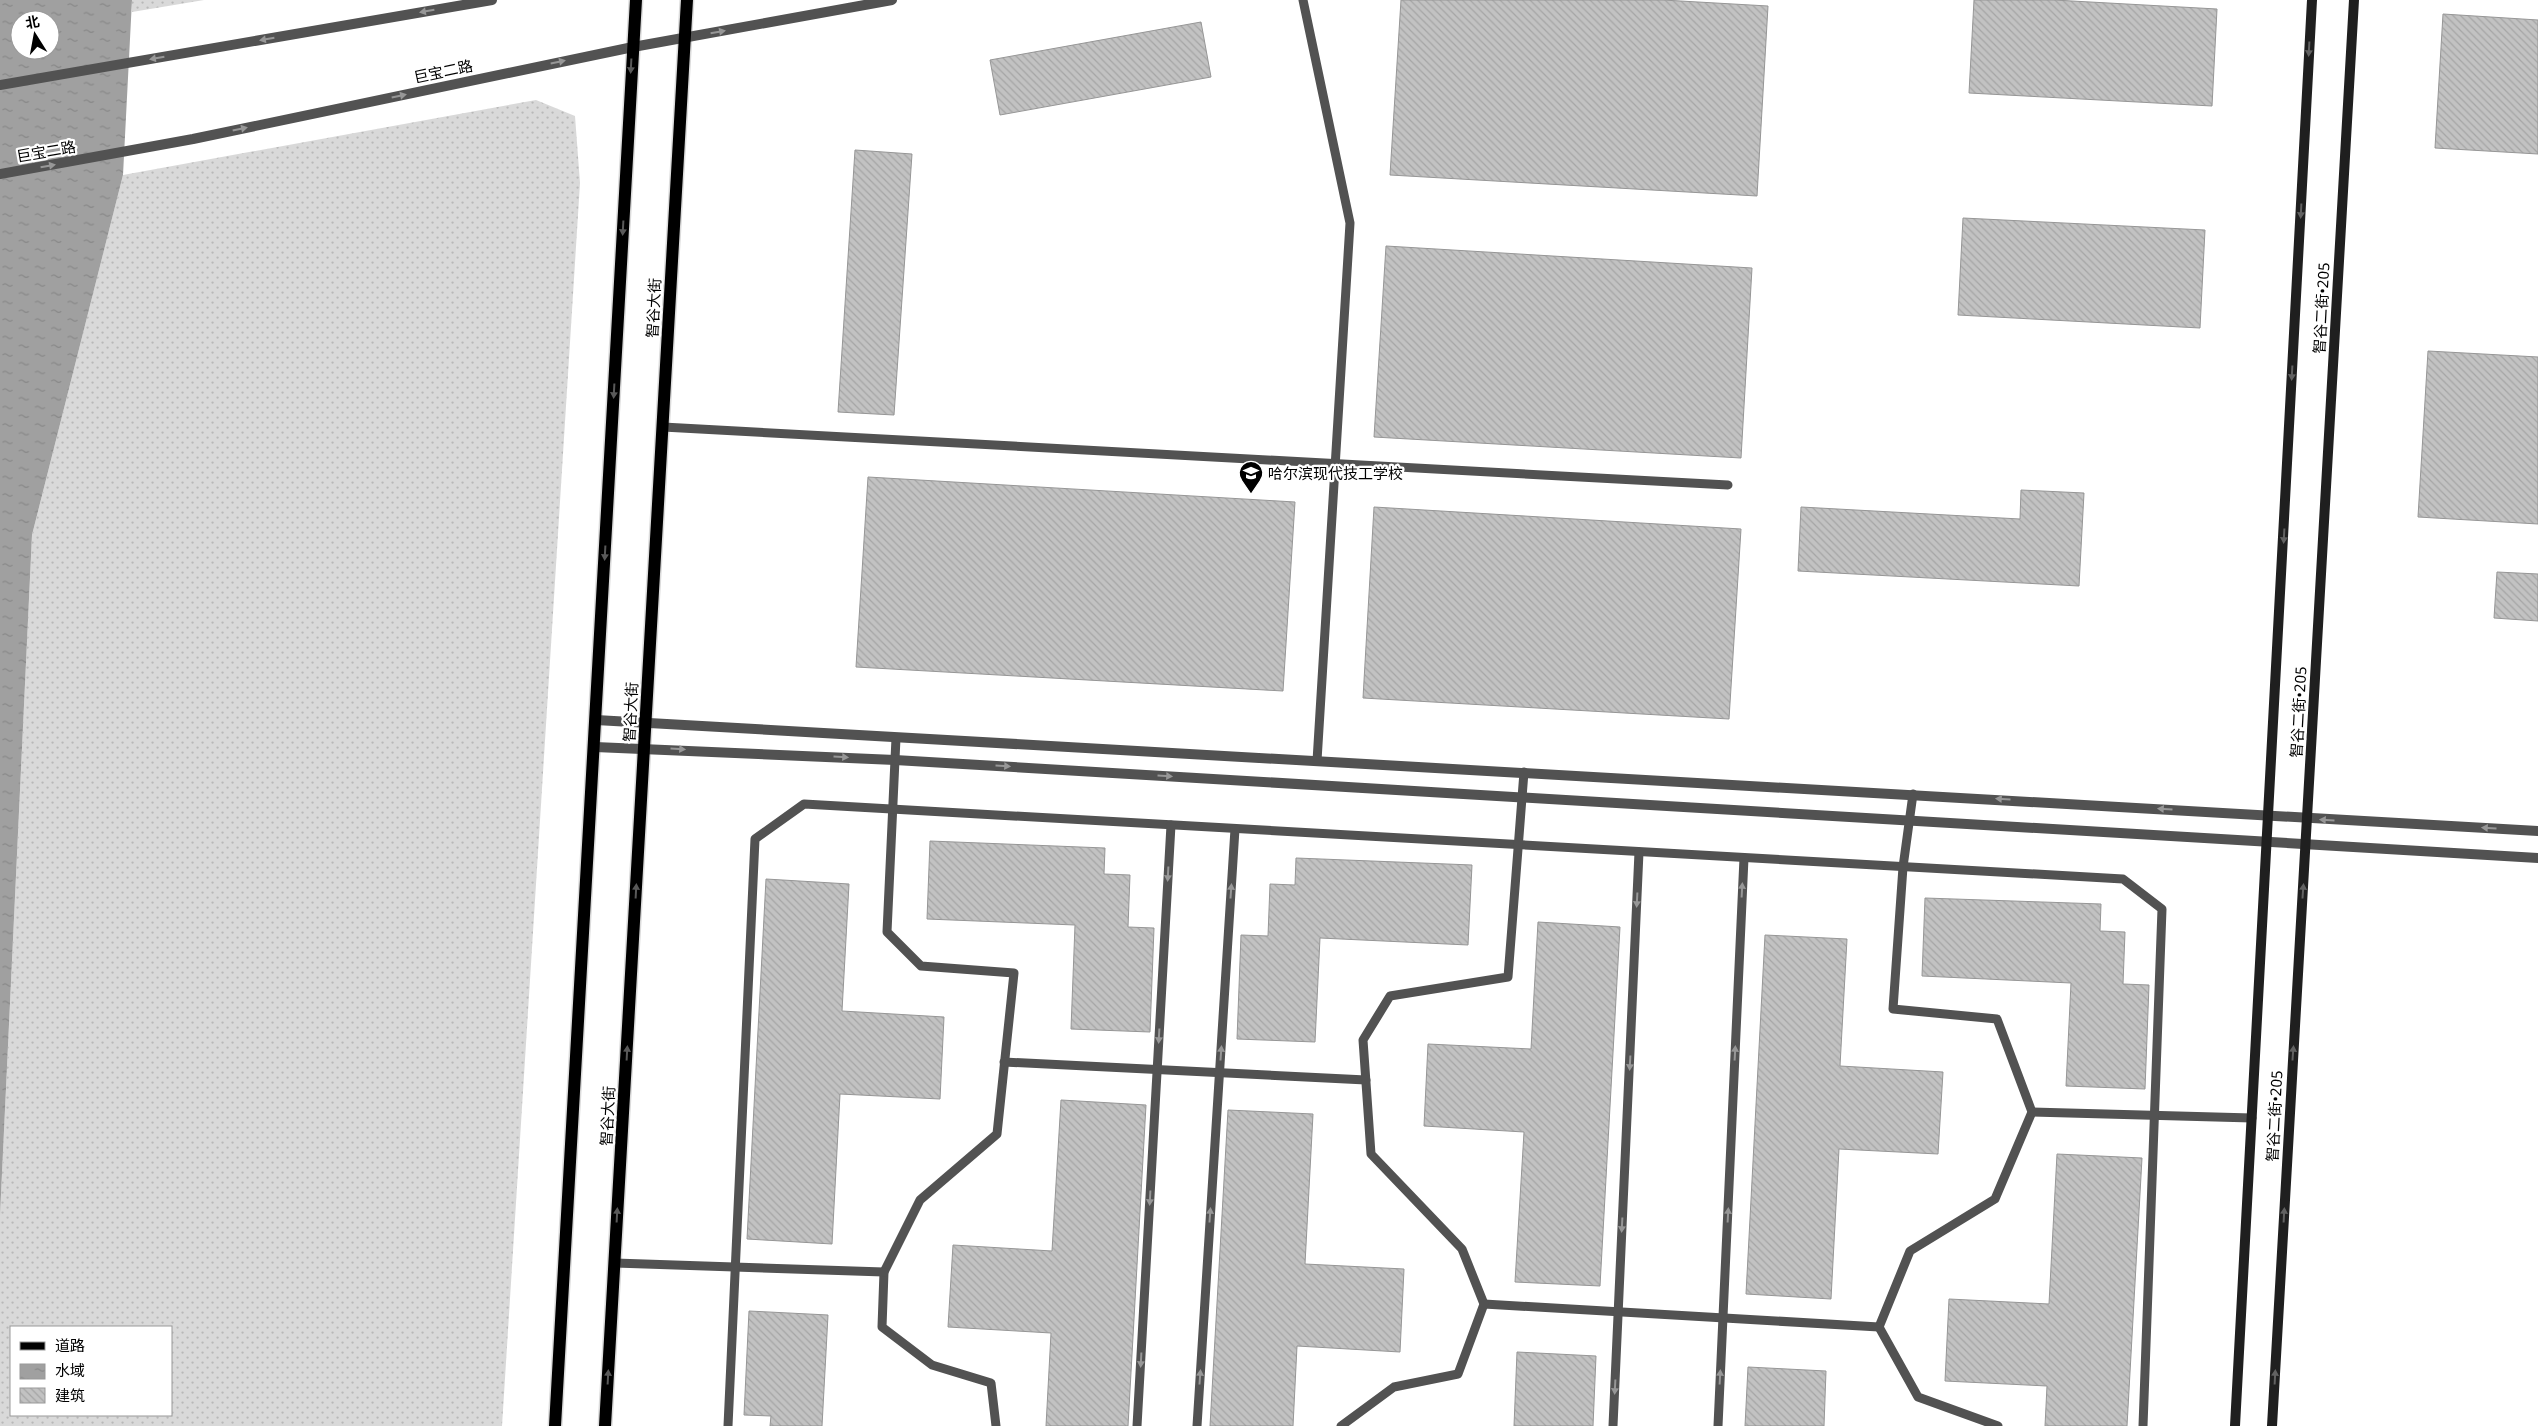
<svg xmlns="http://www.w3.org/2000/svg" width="2538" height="1426" font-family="'Noto Sans','Noto Sans SC',sans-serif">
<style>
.grass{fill:url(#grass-dots);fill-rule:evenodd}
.water{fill:url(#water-ripples);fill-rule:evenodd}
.building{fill:url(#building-back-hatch);stroke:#969696}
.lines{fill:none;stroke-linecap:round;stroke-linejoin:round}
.primary-casing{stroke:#dbdbdb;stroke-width:15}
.service{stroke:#525252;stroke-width:9}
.tertiary{stroke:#525252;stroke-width:10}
.secondary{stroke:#1f1f1f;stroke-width:10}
.primary{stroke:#000;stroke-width:12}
.oneway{fill:#979797}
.oneway2{fill:#626262}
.oneway3{fill:#595959}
.labels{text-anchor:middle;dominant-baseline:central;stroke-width:4.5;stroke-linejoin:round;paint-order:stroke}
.street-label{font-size:15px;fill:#000;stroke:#fff}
.poi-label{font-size:15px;fill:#000;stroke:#fff;text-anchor:start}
</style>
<defs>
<pattern id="grass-dots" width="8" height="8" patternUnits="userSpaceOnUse" patternTransform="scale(1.25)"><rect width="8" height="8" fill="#d9d9d9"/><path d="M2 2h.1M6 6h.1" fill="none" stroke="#b8b8b8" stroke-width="1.8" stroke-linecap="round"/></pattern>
<pattern id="water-ripples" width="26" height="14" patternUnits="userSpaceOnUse" patternTransform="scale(1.25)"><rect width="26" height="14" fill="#a0a0a0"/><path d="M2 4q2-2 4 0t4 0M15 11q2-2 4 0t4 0" fill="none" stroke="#888"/></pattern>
<pattern id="building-back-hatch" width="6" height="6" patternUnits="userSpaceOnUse" patternTransform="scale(1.25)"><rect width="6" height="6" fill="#c2c2c2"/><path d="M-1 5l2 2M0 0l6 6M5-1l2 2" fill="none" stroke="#a5a5a5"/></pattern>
</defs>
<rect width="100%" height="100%" fill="#fff"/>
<g class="grass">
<path d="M132 0H204L132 12Z"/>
<path d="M536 100 575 116 580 183 502 1426H0V1216L32 535 123 175ZM11 1327H171V1415H11Z"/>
</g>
<path class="water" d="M0 0H132L123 175 32 535 0 1216ZM20 20H50V50H20Z"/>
<g class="building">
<path d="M1401 0H1663L1768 6 1757 196 1390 175Z"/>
<path d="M1974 0H2054L2217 9 2212 106 1969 93Z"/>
<path d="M2443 14 2538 20V154L2435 148Z"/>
<path d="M1201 22 1211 77 1000 115 990 60Z"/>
<path d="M855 150 912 154 894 415 838 412Z"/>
<path d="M1963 218 2205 230 2200 328 1958 315Z"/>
<path d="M1386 246 1752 268 1741 458 1374 437Z"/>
<path d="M2428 351 2538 357V524L2418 517Z"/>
<path d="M868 477 1295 502 1283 691 856 667Z"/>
<path d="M2021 490 2084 493 2079 586 1798 571 1801 507 2020 519Z"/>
<path d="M1374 507 1741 529 1729 719 1363 698Z"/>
<path d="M2497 572 2538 574V621L2494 618Z"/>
<path d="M930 841 1105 848 1104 874 1130 875 1128 927 1154 928 1150 1032 1071 1029 1075 925 927 919Z"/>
<path d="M1296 858 1472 865 1468 945 1320 938 1315 1042 1237 1039 1241 935 1268 936 1270 884 1295 885Z"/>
<path d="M766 879 849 884 842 1011 944 1017 940 1099 840 1094 832 1244 747 1239Z"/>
<path d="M1925 898 2101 904 2100 931 2125 932 2123 984 2149 985 2145 1089 2066 1086 2071 983 1922 976Z"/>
<path d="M1538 922 1620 927 1600 1286 1515 1282 1524 1132 1424 1126 1428 1044 1531 1049Z"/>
<path d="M1765 935 1847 939 1840 1066 1943 1072 1938 1154 1839 1149 1831 1299 1746 1294Z"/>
<path d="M1061 1100 1146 1105 1128 1426H1046L1051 1333 948 1327 953 1245 1052 1251Z"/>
<path d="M1228 1110 1313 1114 1305 1264 1404 1269 1400 1352 1297 1346 1293 1426H1210Z"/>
<path d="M2057 1154 2142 1158 2127 1426H2045L2047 1386 1945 1381 1949 1299 2049 1304Z"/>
<path d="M749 1311 828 1315 822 1426H770L771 1416 744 1415Z"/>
<path d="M1517 1352 1596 1356 1593 1426H1514Z"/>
<path d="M1748 1367 1826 1371 1824 1426H1745Z"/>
</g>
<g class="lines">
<g class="primary-casing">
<g id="primary">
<path d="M555 1426 636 0"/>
<path d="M605 1426 687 0"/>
</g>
</g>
<g class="service">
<path d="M1303 0 1350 223 1317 761"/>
<path d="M663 427 1728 485"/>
<path d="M896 738 887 932 921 966 1014 973 997 1134 920 1200 884 1272 882 1327 932 1365 991 1383 996 1426"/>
<path d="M1913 794 1903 867 1893 1009 1997 1019 2032 1112 1995 1199 1910 1251 1879 1327 1918 1397 1998 1426"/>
<path d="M1004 1062 1366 1080"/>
<path d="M2032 1112 2252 1118"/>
<path d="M615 1263 884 1272"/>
<path d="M1484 1304 1879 1327"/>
<path d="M728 1426 755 839 804 804 2123 879 2162 909 2143 1426"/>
<path d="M1137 1426 1171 825"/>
<path d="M1197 1426 1235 829"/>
<path d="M1341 1426 1394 1387 1458 1374 1484 1304 1462 1249 1371 1154 1363 1040 1390 996 1508 977 1524 772"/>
<path d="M1613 1426 1639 852"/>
<path d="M1718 1426 1744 858"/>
</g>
<g class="tertiary">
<path d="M0 85 492 0"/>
<path d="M0 174 193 139 633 47 892 0"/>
<path d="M596 720 2538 831"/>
<path d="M595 747 895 760 2538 858"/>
</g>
<g class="secondary">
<path d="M2235 1426 2312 0"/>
<path d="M2272 1426 2354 0"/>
</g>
<use href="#primary" class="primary"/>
</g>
<defs><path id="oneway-solid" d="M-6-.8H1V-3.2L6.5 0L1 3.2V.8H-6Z" transform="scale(1.25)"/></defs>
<g class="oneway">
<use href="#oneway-solid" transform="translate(427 11) rotate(170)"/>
<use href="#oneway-solid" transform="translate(718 32) rotate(-10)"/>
<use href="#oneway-solid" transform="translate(267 39) rotate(170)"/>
<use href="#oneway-solid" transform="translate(157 58) rotate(170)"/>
<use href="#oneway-solid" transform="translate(558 62) rotate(-12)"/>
<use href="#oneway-solid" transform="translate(399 96) rotate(-12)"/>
<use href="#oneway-solid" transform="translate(240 129) rotate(-12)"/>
<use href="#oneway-solid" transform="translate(48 166) rotate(-10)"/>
<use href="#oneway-solid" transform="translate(678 749) rotate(3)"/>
<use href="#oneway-solid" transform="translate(841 757) rotate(3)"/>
<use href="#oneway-solid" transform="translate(1003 766) rotate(3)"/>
<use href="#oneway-solid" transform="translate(1165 776) rotate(3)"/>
<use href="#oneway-solid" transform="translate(2003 799) rotate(-176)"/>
<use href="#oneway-solid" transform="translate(2165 809) rotate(-176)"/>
<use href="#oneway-solid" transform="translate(2327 820) rotate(-177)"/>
<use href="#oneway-solid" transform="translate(2489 828) rotate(-177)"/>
<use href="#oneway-solid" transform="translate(1168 874) rotate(93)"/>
<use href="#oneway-solid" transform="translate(1742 890) rotate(-87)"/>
<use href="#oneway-solid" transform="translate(1231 891) rotate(-86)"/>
<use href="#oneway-solid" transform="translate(1637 900) rotate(93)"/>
<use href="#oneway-solid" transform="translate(1159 1036) rotate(93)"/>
<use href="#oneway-solid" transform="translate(1221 1053) rotate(-86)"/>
<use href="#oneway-solid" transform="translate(1735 1053) rotate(-87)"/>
<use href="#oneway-solid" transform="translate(1630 1063) rotate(93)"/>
<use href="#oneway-solid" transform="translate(1150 1198) rotate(93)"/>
<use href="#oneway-solid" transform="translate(1210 1215) rotate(-86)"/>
<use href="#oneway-solid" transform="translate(1728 1215) rotate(-87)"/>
<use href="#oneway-solid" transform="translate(1622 1225) rotate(93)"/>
<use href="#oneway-solid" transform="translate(1141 1360) rotate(93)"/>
<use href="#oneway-solid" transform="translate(1200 1377) rotate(-86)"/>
<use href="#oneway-solid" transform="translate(1720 1377) rotate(-87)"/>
<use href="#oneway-solid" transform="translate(1615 1387) rotate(93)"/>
</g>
<g class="oneway2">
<use href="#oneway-solid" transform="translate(2309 49) rotate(93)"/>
<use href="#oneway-solid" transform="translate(2301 211) rotate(93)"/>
<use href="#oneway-solid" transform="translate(2292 373) rotate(93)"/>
<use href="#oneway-solid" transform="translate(2284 536) rotate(93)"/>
<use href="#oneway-solid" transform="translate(2303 891) rotate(-86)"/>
<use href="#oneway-solid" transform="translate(2293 1053) rotate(-86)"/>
<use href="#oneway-solid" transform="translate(2284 1215) rotate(-87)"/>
<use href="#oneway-solid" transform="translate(2275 1377) rotate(-87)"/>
</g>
<g class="oneway3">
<use href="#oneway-solid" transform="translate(631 66) rotate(93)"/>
<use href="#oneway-solid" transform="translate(623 228) rotate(93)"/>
<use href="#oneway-solid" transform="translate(614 391) rotate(93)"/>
<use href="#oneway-solid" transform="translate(605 553) rotate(93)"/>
<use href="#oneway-solid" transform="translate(636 891) rotate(-87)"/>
<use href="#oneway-solid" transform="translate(627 1053) rotate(-87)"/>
<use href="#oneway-solid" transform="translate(617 1215) rotate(-87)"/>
<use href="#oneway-solid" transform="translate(608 1377) rotate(-87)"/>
</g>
<defs>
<g id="school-pin" transform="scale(1.25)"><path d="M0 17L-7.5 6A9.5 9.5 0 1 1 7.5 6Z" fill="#000" stroke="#fff"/><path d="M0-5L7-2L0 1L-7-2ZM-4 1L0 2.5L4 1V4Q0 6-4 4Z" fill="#fff"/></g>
</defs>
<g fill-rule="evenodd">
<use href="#school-pin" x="1251" y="473"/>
</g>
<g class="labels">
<g class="street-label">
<text transform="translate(443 71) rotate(-12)">巨宝二路</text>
<text transform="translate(46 151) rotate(-10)">巨宝二路</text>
<text transform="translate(653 308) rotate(-87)">智谷大街</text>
<text transform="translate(2321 308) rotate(-87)">智谷二街•205</text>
<text transform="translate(630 712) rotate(-87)">智谷大街</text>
<text transform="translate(2298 712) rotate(-87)">智谷二街•205</text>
<text transform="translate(607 1116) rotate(-87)">智谷大街</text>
<text transform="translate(2274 1116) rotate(-87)">智谷二街•205</text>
</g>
<g class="poi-label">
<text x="1268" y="473">哈尔滨现代技工学校</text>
</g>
</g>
<rect x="10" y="1326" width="162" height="90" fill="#ffffff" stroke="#999999"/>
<rect x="20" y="1342" width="25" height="8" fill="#000000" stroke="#999999"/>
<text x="55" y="1351" font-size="15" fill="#000000">道路</text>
<rect x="20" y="1364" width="25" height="15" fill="url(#water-ripples)" stroke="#999999"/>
<text x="55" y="1376" font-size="15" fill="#000000">水域</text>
<rect x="20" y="1388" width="25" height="15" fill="url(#building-back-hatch)" stroke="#999999"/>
<text x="55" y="1401" font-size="15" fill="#000000">建筑</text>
<g transform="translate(35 35) rotate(349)"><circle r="24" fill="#ffffff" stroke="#999999"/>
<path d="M0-4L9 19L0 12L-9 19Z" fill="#000000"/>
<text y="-8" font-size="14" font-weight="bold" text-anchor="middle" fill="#000000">北</text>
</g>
</svg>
